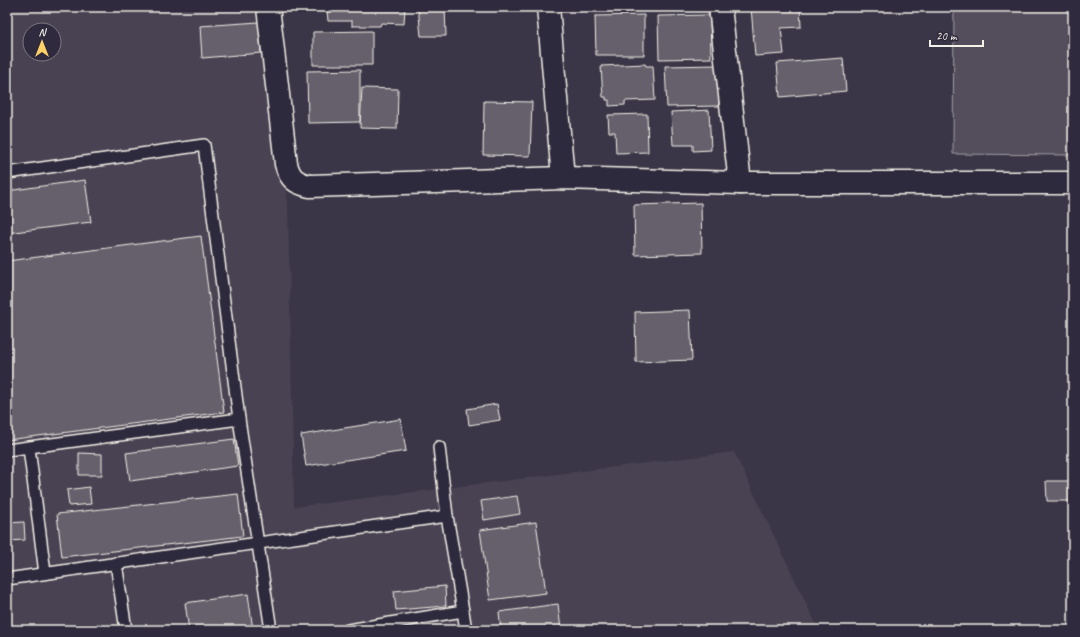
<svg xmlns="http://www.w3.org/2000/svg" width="1080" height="637" font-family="Caveat,sans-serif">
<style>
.built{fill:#484352;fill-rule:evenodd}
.green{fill:#534e5c;stroke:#a4a0a2}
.building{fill:#65616c;stroke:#f4f1e8}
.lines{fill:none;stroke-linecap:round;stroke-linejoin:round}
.service-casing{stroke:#f4f1e8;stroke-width:14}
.minor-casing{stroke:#f4f1e8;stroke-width:25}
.service{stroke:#2f2a3d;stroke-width:11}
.minor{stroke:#2f2a3d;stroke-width:22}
</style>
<rect width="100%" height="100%" fill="#3b3647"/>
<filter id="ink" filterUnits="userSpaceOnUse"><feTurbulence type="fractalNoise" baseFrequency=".025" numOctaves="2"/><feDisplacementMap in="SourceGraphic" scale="8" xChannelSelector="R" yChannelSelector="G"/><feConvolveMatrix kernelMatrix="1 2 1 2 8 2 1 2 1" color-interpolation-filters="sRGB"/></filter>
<g filter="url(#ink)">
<path class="built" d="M7 7H265L288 206 294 507 734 452 819 630H7ZM30 30H54V54H30Z"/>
<path class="green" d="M954 7H1073V155L953 154Z"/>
<g class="building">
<path d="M321 7H405L404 24 381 23 380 26H352V21H328L327 10H321Z"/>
<path d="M418 7H445L446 36H421Z"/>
<path d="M751 7H800L801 27 781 28 784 54 755 56Z"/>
<path d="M644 15V55H596L595 16Z"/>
<path d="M710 15 711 58 659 59 658 16Z"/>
<path d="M259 22 261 53 202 58 200 26Z"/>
<path d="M372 31V65H313V32Z"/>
<path d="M843 58 846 91 780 97 777 63Z"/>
<path d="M645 64 646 66H653L655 100 625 101V105L609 106V100H606V97H603L601 66Z"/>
<path d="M718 65 719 106 667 107 665 66Z"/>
<path d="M360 70V122L308 123 307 71Z"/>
<path d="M362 88 398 89 397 129 360 128Z"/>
<path d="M484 101 532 102 530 156 483 155Z"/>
<path d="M709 110 711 150 693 151V145H673L671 112Z"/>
<path d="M647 114 648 152 616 153 615 132H609L608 115Z"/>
<path d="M85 180 91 222 7 233V191Z"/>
<path d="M701 203 702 253 635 255 634 205Z"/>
<path d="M201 236 224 412 7 440V261Z"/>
<path d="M690 310 692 360 636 362 635 312Z"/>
<path d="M497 404 500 420 469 425 467 409Z"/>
<path d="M401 419 406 451 306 466 301 435Z"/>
<path d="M234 439 238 466 130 481 126 453Z"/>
<path d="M79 453 102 454V475H79Z"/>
<path d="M1046 481H1073V501H1047Z"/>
<path d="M89 487 91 504 69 506 67 490Z"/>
<path d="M238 494 243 536 62 557 57 514Z"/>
<path d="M517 496 520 514 484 520 481 501Z"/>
<path d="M24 522 25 540 7 541V523Z"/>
<path d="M536 522 546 593 490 600 480 530Z"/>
<path d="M445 586 446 606 396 610 394 591Z"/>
<path d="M248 594 253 630H189L185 603Z"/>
<path d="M558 604 561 630H501L499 612Z"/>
</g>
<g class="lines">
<g class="service-casing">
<g id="service">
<path d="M7 173 204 145 239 419 271 630"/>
<path d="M439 447 447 516"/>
<path d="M29 448 45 573"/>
<path d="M7 450 239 419"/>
<path d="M116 563 126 630"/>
<path d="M7 579 447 516 463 611 348 630"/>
<path d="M463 611 466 630"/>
</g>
</g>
<g class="minor-casing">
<g id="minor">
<path d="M268 7 286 164C290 179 296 183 310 186L563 178 740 183H1073"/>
<path d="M548 7 563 178"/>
<path d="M720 7 740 183"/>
</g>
</g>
<use href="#service" class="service"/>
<use href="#minor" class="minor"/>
</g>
</g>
<rect width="1080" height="637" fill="none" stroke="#2f2a3d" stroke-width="24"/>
<rect x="12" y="12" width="1056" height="613" fill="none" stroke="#f4f1e8" stroke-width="1.5" filter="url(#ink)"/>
<g transform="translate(42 42)"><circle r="19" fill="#2f2a3d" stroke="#7e7a81"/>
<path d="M0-3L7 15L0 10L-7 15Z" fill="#ffd166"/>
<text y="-6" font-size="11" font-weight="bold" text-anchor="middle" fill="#f4f1e8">N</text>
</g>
<path d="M930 40v6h53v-6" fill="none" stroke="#f4f1e8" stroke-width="2"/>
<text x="936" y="40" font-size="12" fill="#f4f1e8" stroke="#2f2a3d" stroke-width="3" paint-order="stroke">20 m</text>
</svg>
